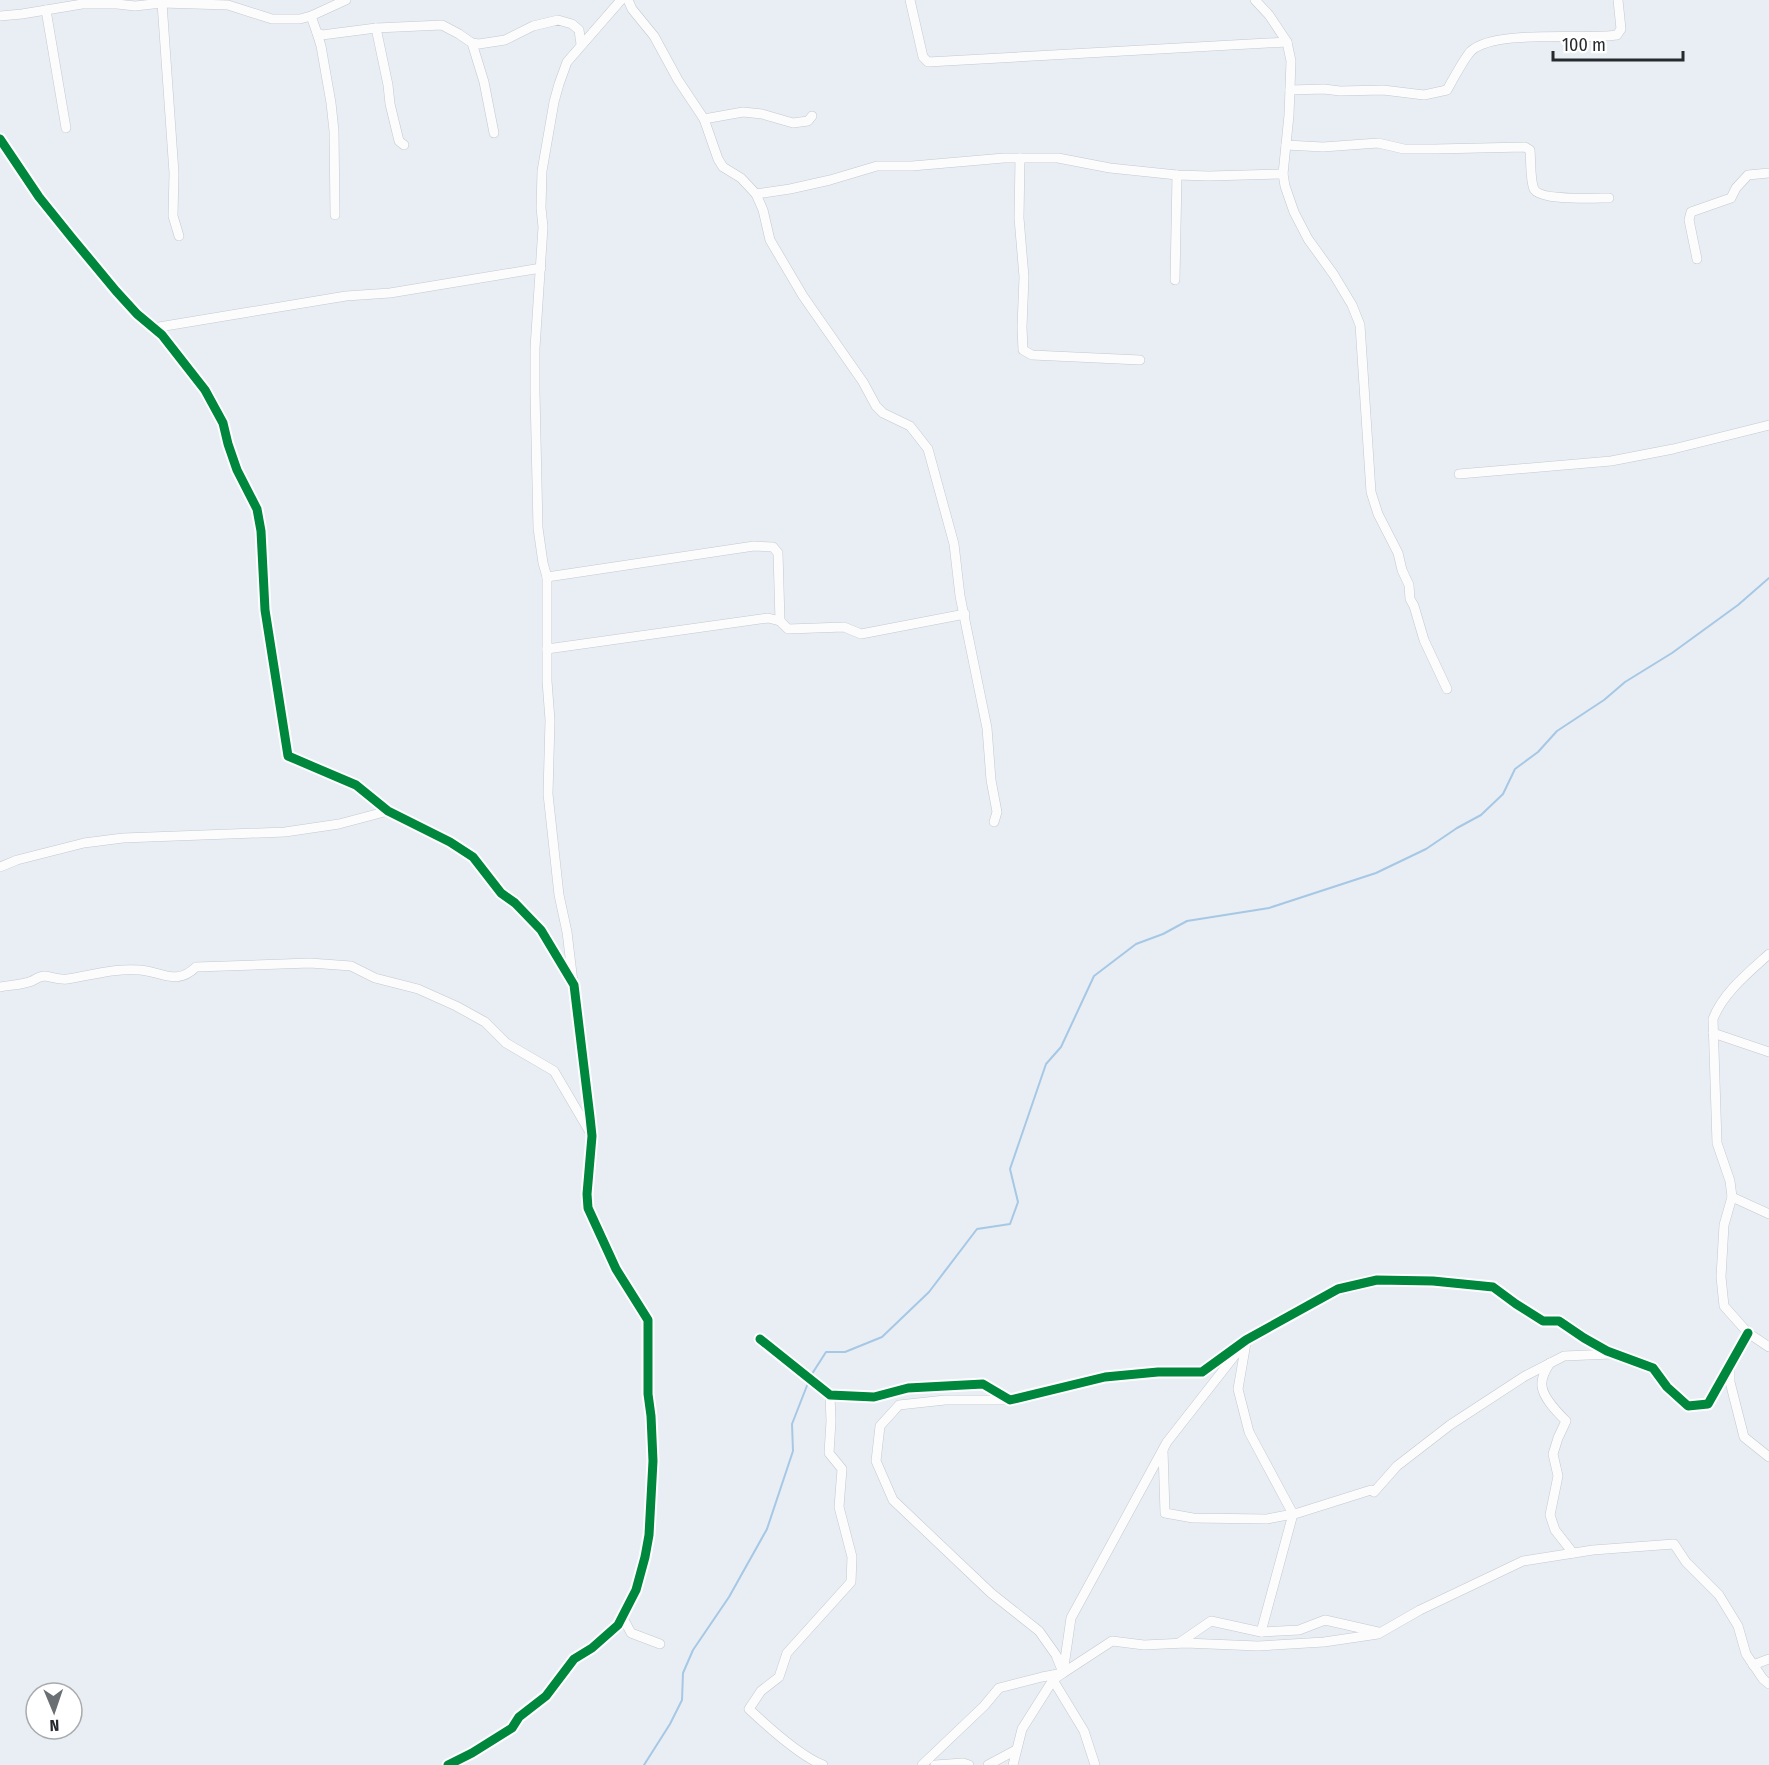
<svg xmlns="http://www.w3.org/2000/svg" width="1769" height="1765" font-family="'Fira Sans Condensed',sans-serif">
<style>
.lines{fill:none;stroke-linecap:round;stroke-linejoin:round}
.stream{stroke:#a6c8e5;stroke-width:2}
.minor-casing{stroke:#c4c9cd;stroke-width:10}
.minor{stroke:#fcfcfd;stroke-width:9}
.cycleway-casing{stroke:#fff;stroke-width:13}
.cycleway{stroke:#00873e;stroke-width:9}
</style>
<rect width="100%" height="100%" fill="#e8eef4"/>
<g class="lines">
<g class="stream">
<path d="M810 1377 826 1352H845L882 1337 929 1292 977 1229 1010 1224 1018 1202 1010 1169 1046 1064 1061 1047 1094 976 1136 944 1163 934 1187 921 1269 908 1376 873 1426 849 1457 828 1481 815 1503 794 1515 769 1538 752 1557 731 1604 700 1625 682 1672 653 1738 605 1769 578"/>
<path d="M644 1765 670 1724 682 1700 683 1673 693 1650 729 1597 767 1529 793 1451 792 1424 808 1383"/>
</g>
<g class="minor-casing">
<g id="minor">
<path d="M628 0 632 9 654 36 678 80 704 119 718 159 723 167 741 178 756 194 763 210 770 240 803 296 863 382 876 406 883 413 910 426 928 449 954 544 960 596 987 728 991 780 997 812 994 822"/>
<path d="M910 0 923 57 928 62 1287 42"/>
<path d="M1255 0 1269 15 1287 42 1291 61 1289 115 1283 174 1285 186 1294 212 1308 239 1334 275 1352 305 1360 325 1371 492 1378 514 1398 553 1402 570 1409 585 1410 599 1414 606 1424 640 1447 689"/>
<path d="M162 3 174 173 173 216 179 236"/>
<path d="M46 10 66 128"/>
<path d="M0 16 22 14 82 4H117L135 6 162 3 228 5 272 19H300L311 16 346 0"/>
<path d="M311 16 317 33 322 35 376 28 442 25 459 34 472 43 479 44 505 40 533 26 558 20 572 24 579 30 581 44"/>
<path d="M376 28 388 85 390 104 399 141 404 145"/>
<path d="M317 33 321 46 331 103 334 131 335 215"/>
<path d="M472 43 484 82 494 133"/>
<path d="M1290 90 1324 89 1340 91 1383 90 1424 95 1447 90C1452 81 1465 57 1471 51 1495 29 1583 40 1617 35L1621 29 1618 0"/>
<path d="M704 119 743 112 762 114 793 123 808 121 812 116"/>
<path d="M0 139 39 197 72 238 116 291 137 314 162 335 205 390 223 423 228 444 237 470 257 509 261 531 265 610 288 756 356 785 388 811 450 842 473 857 501 893 515 903 541 930 574 985 590 1117 592 1136 587 1194 588 1208 616 1269 648 1320V1394L651 1416 653 1461 649 1535 645 1557 636 1590 618 1625 592 1648 574 1659 546 1696 519 1717 512 1728 472 1753 448 1765"/>
<path d="M1286 145 1323 147 1378 143 1404 149H1435L1525 147 1530 150C1531 160 1530 180 1534 189 1540 201 1596 198 1609 198"/>
<path d="M1020 158 1019 218 1024 277 1022 327 1023 350 1032 355 1140 360"/>
<path d="M756 194 790 189 830 180 877 166H912L1004 158H1058L1110 168 1177 175 1209 176 1283 174"/>
<path d="M1697 259 1689 220 1691 212 1731 198 1736 188 1748 175 1769 173"/>
<path d="M1175 280 1177 175"/>
<path d="M153 328 346 296 390 293 541 268"/>
<path d="M1459 474 1611 461 1673 449 1769 425"/>
<path d="M547 577 754 546 773 547 778 553 780 621"/>
<path d="M547 649 768 618 780 621 788 629 844 627 861 634 965 614"/>
<path d="M0 867 17 860 84 843 123 838 285 832 339 824 388 811"/>
<path d="M1769 954C1748 973 1723 993 1713 1019L1717 1143 1730 1181 1732 1197 1724 1225 1721 1277 1724 1306 1748 1333 1769 1347"/>
<path d="M573 982 567 932 559 895 548 794 550 720 547 681V577L543 563 538 528 535 393V348L543 227 541 208 542 171 554 102 559 84 567 62 621 0"/>
<path d="M0 987C10 985 22 985 32 981 36 979 39 976 45 976 52 977 59 980 67 979 94 975 113 968 140 970 163 972 176 986 196 967L310 963 351 966 375 978 418 989 456 1006 485 1022 506 1043 554 1071 591 1134"/>
<path d="M1713 1033 1769 1052"/>
<path d="M1732 1197 1769 1214"/>
<path d="M760 1339 830 1395 874 1397 908 1388 983 1384 1010 1400 1105 1377 1158 1372H1202L1246 1340 1338 1289 1377 1280 1433 1281 1493 1287 1516 1304 1543 1321H1559L1584 1338 1607 1351 1653 1368 1667 1387 1688 1406 1708 1404 1748 1333"/>
<path d="M1550 1363C1546 1369 1541 1379 1542 1386 1543 1398 1558 1413 1566 1421L1558 1438 1553 1454 1558 1476 1550 1515 1555 1530 1573 1553"/>
<path d="M1730 1365V1382L1744 1437 1769 1457"/>
<path d="M1008 1400H945L899 1405 880 1426 876 1461 893 1500 991 1593 1039 1631 1056 1655 1062 1670"/>
<path d="M1163 1450 1165 1513 1193 1518 1267 1519 1298 1513 1371 1490 1374 1492 1397 1466 1450 1425 1525 1376 1564 1356 1612 1354"/>
<path d="M622 1616 631 1633 660 1644"/>
<path d="M1261 1632 1299 1630 1325 1620 1378 1632"/>
<path d="M1179 1643 1211 1621 1261 1632 1293 1514 1249 1432 1238 1389 1246 1343"/>
<path d="M1753 1665 1769 1659"/>
<path d="M1053 1680 1084 1731 1095 1765"/>
<path d="M823 1765C800 1756 767 1726 749 1709L761 1691 779 1677 787 1653 851 1582 852 1557 839 1507 842 1469 829 1453 831 1421 830 1395"/>
<path d="M922 1765 984 1706 999 1688 1042 1677 1063 1673 1112 1641 1144 1645 1185 1643 1258 1646 1324 1642 1378 1634 1420 1610 1523 1561 1593 1550 1674 1544 1686 1562 1719 1595 1738 1626 1746 1654 1763 1679 1769 1684"/>
<path d="M935 1765 963 1763 969 1765"/>
<path d="M988 1765 1016 1750"/>
<path d="M1013 1765 1022 1729 1053 1680 1063 1673 1071 1618 1167 1442 1239 1350"/>
</g>
</g>
<use href="#minor" class="minor"/>
<g class="cycleway-casing">
<g id="cycleway">
<path d="M0 139 39 197 72 238 116 291 137 314 162 335 205 390 223 423 228 444 237 470 257 509 261 531 265 610 288 756 356 785 388 811 450 842 473 857 501 893 515 903 541 930 574 985 590 1117 592 1136 587 1194 588 1208 616 1269 648 1320V1394L651 1416 653 1461 649 1535 645 1557 636 1590 618 1625 592 1648 574 1659 546 1696 519 1717 512 1728 472 1753 448 1765"/>
<path d="M760 1339 830 1395 874 1397 908 1388 983 1384 1010 1400 1105 1377 1158 1372H1202L1246 1340 1338 1289 1377 1280 1433 1281 1493 1287 1516 1304 1543 1321H1559L1584 1338 1607 1351 1653 1368 1667 1387 1688 1406 1708 1404 1748 1333"/>
</g>
</g>
<use href="#cycleway" class="cycleway"/>
</g>
<g transform="translate(54 1711) rotate(178)"><circle r="28" fill="#ffffff" stroke="#a8aaab" stroke-width="1.5"/>
<path d="M0-4.5L10 22L0 15L-10 22Z" fill="#6a6f73"/>
<text y="-9" font-size="16" font-weight="bold" text-anchor="middle" fill="#262a2e">N</text>
</g>
<path d="M1553 51v9h130v-9" fill="none" stroke="#262a2e" stroke-width="3"/>
<text x="1562" y="51" font-size="18" fill="#262a2e" stroke="#ffffff" stroke-width="4.5" paint-order="stroke">100 m</text>
</svg>
